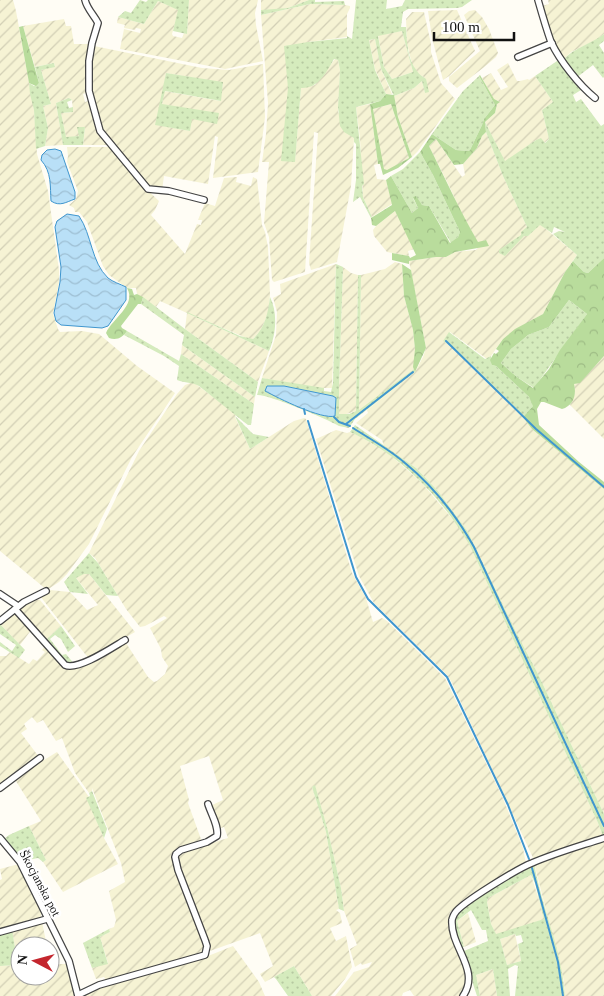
<svg xmlns="http://www.w3.org/2000/svg" width="604" height="996" font-family="'Times New Roman',serif">
<style>
.farmland{fill:url(#farmland-furrows);fill-rule:evenodd}
.grass{fill:url(#grass-dots);fill-rule:evenodd}
.forest{fill:url(#forest-crowns);fill-rule:evenodd}
.water{fill:url(#water-waves);stroke:#3f96cf}
.lines{fill:none;stroke-linecap:round;stroke-linejoin:round}
.stream{stroke:#3f96cf;stroke-width:2}
.minor-casing{stroke:#444;stroke-width:8}
.minor{stroke:#fff;stroke-width:5.5}
.labels{text-anchor:middle;dominant-baseline:central;stroke-width:5;stroke-linejoin:round;paint-order:stroke}
.street-label{font-size:12px;fill:#111;stroke:#fff}
</style>
<defs>
<pattern id="farmland-furrows" width="10" height="10" patternUnits="userSpaceOnUse" patternTransform="scale(1.25)"><rect width="10" height="10" fill="#f6f3d4"/><path d="M-1 1l2-2M0 10L10 0M9 11l2-2" fill="none" stroke="#d2cfb5"/></pattern>
<pattern id="grass-dots" width="8" height="8" patternUnits="userSpaceOnUse" patternTransform="scale(1.25)"><rect width="8" height="8" fill="#d5ebbd"/><path d="M2 2h.1M6 6h.1" fill="none" stroke="#b6c8a1" stroke-width="1.8" stroke-linecap="round"/></pattern>
<pattern id="forest-crowns" width="20" height="18" patternUnits="userSpaceOnUse" patternTransform="scale(1.25)"><rect width="20" height="18" fill="#b9dc9c"/><path d="M2 6a3 3 0 1 1 6 0M12 15a3 3 0 1 1 6 0" fill="none" stroke="#9ebc85"/></pattern>
<pattern id="water-waves" width="16" height="10" patternUnits="userSpaceOnUse" patternTransform="scale(1.25)"><rect width="16" height="10" fill="#b9e0f7"/><path d="M0 5q4-4 8 0t8 0" fill="none" stroke="#9ebfd3"/></pattern>
</defs>
<rect width="100%" height="100%" fill="#fffdf5"/>
<g class="farmland">
<path d="M0 0H13L16 11 34 110 37 154 48 191 59 270V282L53 314 58 329 60 332 82 331 99 334 137 366 175 393 132 457 89 544 67 574 59 582 47 590 0 551Z"/>
<path d="M189 0H258L255 13 256 25 263 61 225 69 120 49 124 29 140 33 141 29 136 28 135 30 124 28 125 25 117 23 118 17 144 24 158 1 179 10 172 34 173 36 182 38 184 33 187 34Z"/>
<path d="M261 0H309L288 8 268 11 261 10Z"/>
<path d="M548 0H604V34L596 40 571 52 563 60 553 43 542 6 549 4Z"/>
<path d="M310 4 345 5 350 6V8L347 14V37L308 42 288 88 295 161 301 88 315 85 335 59 338 60 340 70 338 112 354 138 351 186 337 262 311 270 309 263 318 133 314 132 305 272 274 282 272 280 269 237 264 223 269 162H262L266 134 268 103 261 15Z"/>
<path d="M457 10 475 51 449 76 443 80 432 38 428 11Z"/>
<path d="M475 10 482 17 489 29 498 53 496 57 483 68 457 88 449 81V77L480 51 464 15 469 11Z"/>
<path d="M412 12H424L431 44V52L441 83 455 99 418 151 412 157 398 117 394 96 414 88 422 81 425 93 424 77 418 74 412 64 407 44 406 19Z"/>
<path d="M64 19 66 26H71L74 44H89V92L83 94 85 102 91 100 108 145H83L85 127 79 136 66 138 61 113 73 112 72 100 69 98 56 103 63 145 45 146 48 128 43 106 51 104 41 70 55 66 54 63 35 67 23 26Z"/>
<path d="M402 31 413 72 392 79 384 67 378 35Z"/>
<path d="M375 39 381 69 392 94H386L375 69 369 40Z"/>
<path d="M94 46 202 68 229 70 263 64 265 117 258 172 213 178 218 137 215 136 208 184 164 176 162 190 148 188 103 134 94 101 91 82V67ZM166 73 223 83 220 101 164 91 162 105 191 119 190 131 158 125Z"/>
<path d="M508 63 517 81H520L528 79 529 80 535 76 553 102 542 110 549 139 544 143 536 140 505 162 485 122 495 113 497 104 499 101 494 100 482 78 491 73 501 90 508 87 497 70Z"/>
<path d="M370 104 378 164 374 165 377 179 386 180 392 204 372 217 363 197 360 139 356 107Z"/>
<path d="M391 104 409 158 387 171 384 169 381 158 373 109Z"/>
<path d="M486 132 503 176 527 227 524 236H528L540 224 577 255 565 272 543 314 516 329 503 339 491 356 487 359 450 332 443 341 456 350 479 372 528 421 532 429 604 489V814L538 674 516 632 468 532 438 491 416 468 384 446 382 440 356 423 368 413 367 410 415 372 423 357 426 348 409 261 436 257H446L455 252 476 250 486 240 478 243 460 210 451 190 429 146 436 139 462 177 465 175 463 164 477 148 482 136Z"/>
<path d="M67 147H110L143 186 159 201 155 210 151 215 185 254 197 224 201 225 202 220H198L205 203 215 206 224 178 237 177 236 182 251 186 253 177 257 179 262 225 265 232 268 247 270 295 268 313 261 330 253 339H249L187 313 269 351 258 382 185 329 187 313 160 301 156 307 137 294 136 288H127L109 275 103 266 87 222 79 212H75L74 208 69 205 76 199 78 191 67 162 68 156Z"/>
<path d="M395 211 414 249 408 251 409 256 387 252 374 236 373 230 376 226Z"/>
<path d="M395 262 402 264 404 296 413 330 415 349 414 369 359 411 361 275 385 269Z"/>
<path d="M336 264 332 388H315L262 378 276 335 277 312 273 298 281 294 280 284Z"/>
<path d="M343 267 351 273 358 275 356 411 343 415 339 414V387Z"/>
<path d="M182 345 255 397 254 404 181 354Z"/>
<path d="M604 356V439L570 405 575 393 574 384 580 382Z"/>
<path d="M193 382 236 414 235 417 250 449 294 421 304 418 306 419 352 573 366 598 373 622 382 618 387 621 445 678 502 796 523 848 526 864 472 897 450 912 449 918 452 934 468 975 465 989 461 996H414L410 990 403 993 402 996H335L354 972 369 967 372 962 362 965 361 963 355 967 350 949 357 945 344 911 341 888 328 831 315 786 312 787 326 832 339 909 336 910 340 913 342 923 330 928 336 941 346 936 352 967 345 979 331 996H312L294 966 265 982 260 974 273 966 260 933 210 951 179 870 176 858 178 854 182 852 228 838 224 827 218 829 210 806 223 800 209 756 180 766 189 800 188 803 202 842 178 850 173 857 176 867 204 941V950L199 955 106 980 104 977 96 979 92 968 108 963 100 937 110 932 109 929 114 927 116 920 109 891 125 882 121 863 92 788V791L89 793 75 773 62 738 56 741 43 720 37 723 32 717 24 724 27 729 21 733 39 757 0 785V656H6L10 652 29 664 33 659 37 661 45 652 42 650 46 645 63 666 68 668H78L126 643 148 677 154 682 157 681 165 674 168 666 162 657 161 649 150 628 167 618 164 616 145 626 140 627 126 609 95 558 89 553 139 451 177 394 185 385Z"/>
<path d="M336 430 347 433 350 432 361 437 389 454 421 482 460 528 470 546 598 823 603 836 534 860 451 681 447 675 374 603 359 576 316 439Z"/>
<path d="M84 573 89 574 135 632 92 657H88L85 654 40 596 50 590 70 592 87 610 98 605 76 578Z"/>
<path d="M34 599 40 600 61 626 46 640 17 609Z"/>
<path d="M14 611 32 629 20 645 0 624Z"/>
<path d="M57 752 89 797 87 798 104 838 118 864 63 892 43 862 46 860 29 826 41 821 14 778 42 757 44 760Z"/>
<path d="M604 840V996H565L564 981 557 953 534 863Z"/>
<path d="M19 864 41 913V916L36 920 0 930V880L2 879 0 869Z"/>
<path d="M531 875 545 919 496 935 491 924 487 902 488 898Z"/>
<path d="M468 913 476 942 464 947 457 921Z"/>
<path d="M42 922 47 946H20V976H50V964H67L76 996H0V966L18 965 12 930Z"/>
<path d="M515 934 521 961 507 965 500 939Z"/>
<path d="M233 946 259 982 265 996H82L99 987 208 956Z"/>
<path d="M493 969 497 996H480L476 975Z"/>
</g>
<g class="grass">
<path d="M140 0 146 2 148 0H189L187 34 173 31 178 10 158 1 144 24 118 17 125 11 131 13Z"/>
<path d="M309 0H315V2L344 1 345 5 310 4 261 15V10L288 8Z"/>
<path d="M356 0H387L386 9 402 6 405 0H472L462 7 457 8 408 9 403 12 401 27H406C407 42 407 59 417 71 419 75 423 76 426 79L429 92 425 93 422 81 414 88 394 96 381 69 375 39 369 40 375 70 386 94 380 101 356 107 364 184 362 186 363 197 372 217 371 218 360 197 353 202 356 180V144L354 142V138L344 132 340 126 338 107 340 70 338 60 334 59C326 73 318 89 301 88L295 162 281 161 288 88 284 46 308 42 347 38V36L352 39ZM402 31 413 72 392 79 384 67 378 36Z"/>
<path d="M604 34V41L599 45 604 53V77L603 78 593 65 576 78 563 60C575 47 591 44 604 34Z"/>
<path d="M560 59 581 90 573 95 576 102 581 99 601 126 604 124V258L588 273 584 272 573 261 577 255 553 234 559 231 565 232 554 227 552 233 540 225 528 236H524L505 256 499 253V250L521 235V232L527 227 503 176 486 132 485 122 505 161 536 140 541 138 545 143 549 139 542 110 553 102 535 76Z"/>
<path d="M54 63 55 67 41 70 51 104 43 106 48 128 45 146 36 149 34 110 30 94 29 83 34 86 39 83 35 67Z"/>
<path d="M166 73 223 82 221 101 165 91 162 104 219 113 217 124 192 119 190 131 155 125Z"/>
<path d="M479 76 495 105 484 119 482 125 470 150 469 151 456 150 432 134 463 91Z"/>
<path d="M69 98 72 100 67 102 69 108 73 107V112L61 113 66 137 79 136 77 127H85L83 145H63L56 103Z"/>
<path d="M420 152 433 175 460 232 458 237 451 243 429 206 422 205 413 198 418 208 412 213 391 176 403 169Z"/>
<path d="M336 264 343 267 339 387V414H349L356 411 358 275H361L359 410 414 369 415 372 355 419 349 428 339 426C327 419 268 394 257 395L262 378 324 388V391L331 392 333 383ZM284 386 333 396 330 417 304 409 276 397Z"/>
<path d="M143 297 185 329 258 382 255 397 182 345 184 335 141 304Z"/>
<path d="M270 297C278 313 276 335 269 351L187 313V312L240 336 253 339C265 328 268 313 270 297Z"/>
<path d="M569 300 587 314 534 388 517 377 501 363 511 349 521 341 528 335 549 327Z"/>
<path d="M127 331 179 361 181 354 254 404 251 425H248L244 422 199 386C192 382 185 383 177 380L179 366 164 356 124 335Z"/>
<path d="M449 332 485 359 491 356 492 365 496 366 529 397 534 405 523 417 456 350 443 341Z"/>
<path d="M235 416 253 434 269 437 250 449Z"/>
<path d="M355 425 416 468 438 491 468 532 516 632 538 674 604 814V836H603L598 823 470 546C443 499 400 454 350 432Z"/>
<path d="M89 553 98 563 118 596 106 595 89 574H84L76 578 88 594 70 592 64 582Z"/>
<path d="M0 624 25 650 19 658 0 646V642L12 651 16 645 0 634Z"/>
<path d="M61 626 75 646 68 652 61 639 55 635 50 639 62 655 66 654 75 665 66 664 46 640Z"/>
<path d="M315 785 328 831 341 888 344 911 339 909 326 832 312 787Z"/>
<path d="M92 791 107 829 104 838 86 798 90 796 89 793Z"/>
<path d="M29 826 46 860 43 862 38 858 22 861 4 839 9 835Z"/>
<path d="M534 863C542 908 562 950 565 996H515L518 966 515 965 508 969 510 996H497L493 969 476 975 480 996H477C472 982 468 966 464 951L488 941 486 930H482L471 910 457 921 464 947H462C458 941 452 925 455 917 462 903 518 873 534 863ZM531 875 535 883 544 919 496 934 491 924 487 902 488 898ZM515 934 516 936 521 935 523 942 518 944 521 961 507 965 500 939Z"/>
<path d="M109 929 110 932 100 937 108 964 92 968 83 943Z"/>
<path d="M12 930 18 965 0 966V933Z"/>
<path d="M294 966 312 996H288L276 979 274 977Z"/>
</g>
<g class="forest">
<path d="M23 26 39 83 36 86 29 83 19 27Z"/>
<path d="M480 75 494 99 500 102 497 104 495 113 485 122 486 132 482 136 477 148 463 164 454 165 436 139 429 146C445 178 460 211 478 242L486 240 489 246 455 252 446 257H436L409 261V264L392 260V253L409 256 410 258 416 255 395 211 376 226 372 225 371 218 392 205 386 180 391 176 412 213 418 208 413 197 416 196 422 205 429 206 450 243 458 237 460 232 433 175 420 152 432 134 456 150 469 151 470 150 482 125 484 119 495 105 479 76Z"/>
<path d="M386 94 394 95 398 117 412 157 398 168 383 175 380 164H378L370 104 380 101ZM391 104 409 158 387 170 384 169 373 109Z"/>
<path d="M604 258V356L580 383 574 384C577 395 573 406 562 409L544 402H541L537 409 539 425 579 462 604 482V489L532 429 523 417 533 406 529 397 496 366 492 365 490 360 494 353 496 354 499 351 496 349 503 339 515 329 543 314 565 272 573 261 584 272 588 273ZM569 300 587 314 560 350 549 369 533 388 517 377 501 363 511 349 521 341 528 335 549 327Z"/>
<path d="M402 264 411 270 426 348 415 372 413 367 415 349 413 330 404 296Z"/>
<path d="M127 288 132 289 134 295 137 294 143 297 141 304H138L121 326 122 328 127 331C123 337 117 341 109 338L106 333C112 319 137 305 127 288Z"/>
</g>
<g class="water">
<path d="M55 149 61 151 75 192V199C66 202 60 207 51 201 50 187 52 172 41 160L42 155 47 150Z"/>
<path d="M67 214 79 216C92 235 91 262 108 278 113 282 120 284 126 287V300L108 326 102 328 61 325 56 321 54 313 60 282 61 267 55 227 57 221Z"/>
<path d="M267 386H284L333 396 336 398 335 416C322 420 278 398 265 391Z"/>
</g>
<g class="lines">
<g class="stream">
<path d="M446 341 536 429 604 487"/>
<path d="M304 409 305 414"/>
<path d="M334 417 339 422 350 426"/>
<path d="M308 421 356 577 368 599 447 677 508 805 529 859"/>
<path d="M346 424 413 372"/>
<path d="M353 428C370 439 389 449 405 463 433 486 456 515 474 547L604 826"/>
<path d="M532 868 558 962 563 996"/>
</g>
<g class="minor-casing">
<g id="minor">
<path d="M85 0C87 9 94 15 98 23L92 43 89 61V91L100 131 148 189 169 191 204 200"/>
<path d="M538 0C542 14 546 28 551 42 560 61 579 85 595 98"/>
<path d="M518 57 552 43"/>
<path d="M0 594 18 606"/>
<path d="M15 609 65 665C78 671 113 647 125 640"/>
<path d="M0 621 24 602 46 591"/>
<path d="M0 788 40 758"/>
<path d="M0 838 20 862 69 961 78 996"/>
<path d="M0 932 47 919"/>
<path d="M78 995 99 985 205 955 207 946 205 940 178 870 175 857 176 854 181 850 207 842 217 836C219 826 211 814 208 804"/>
<path d="M463 996C481 970 450 947 452 920 452 919 454 914 455 913 461 903 519 868 532 863 555 853 580 846 604 838"/>
</g>
</g>
<use href="#minor" class="minor"/>
</g>
<g class="labels">
<g class="street-label">
<text transform="translate(40 883) rotate(62)">Škocjanska pot</text>
</g>
</g>
<g transform="translate(35 961) rotate(276)"><circle r="24" fill="#ffffff" stroke="#a0a0a0"/>
<path d="M0-4L9 19L0 12L-9 19Z" fill="#c4262e"/>
<text y="-8" font-size="14" font-weight="bold" text-anchor="middle" fill="#111111">N</text>
</g>
<path d="M434 32v8h80v-8" fill="none" stroke="#111111" stroke-width="2.5"/>
<text x="442" y="32" font-size="15" fill="#111111" stroke="#ffffff" stroke-width="4" paint-order="stroke">100 m</text>
</svg>
